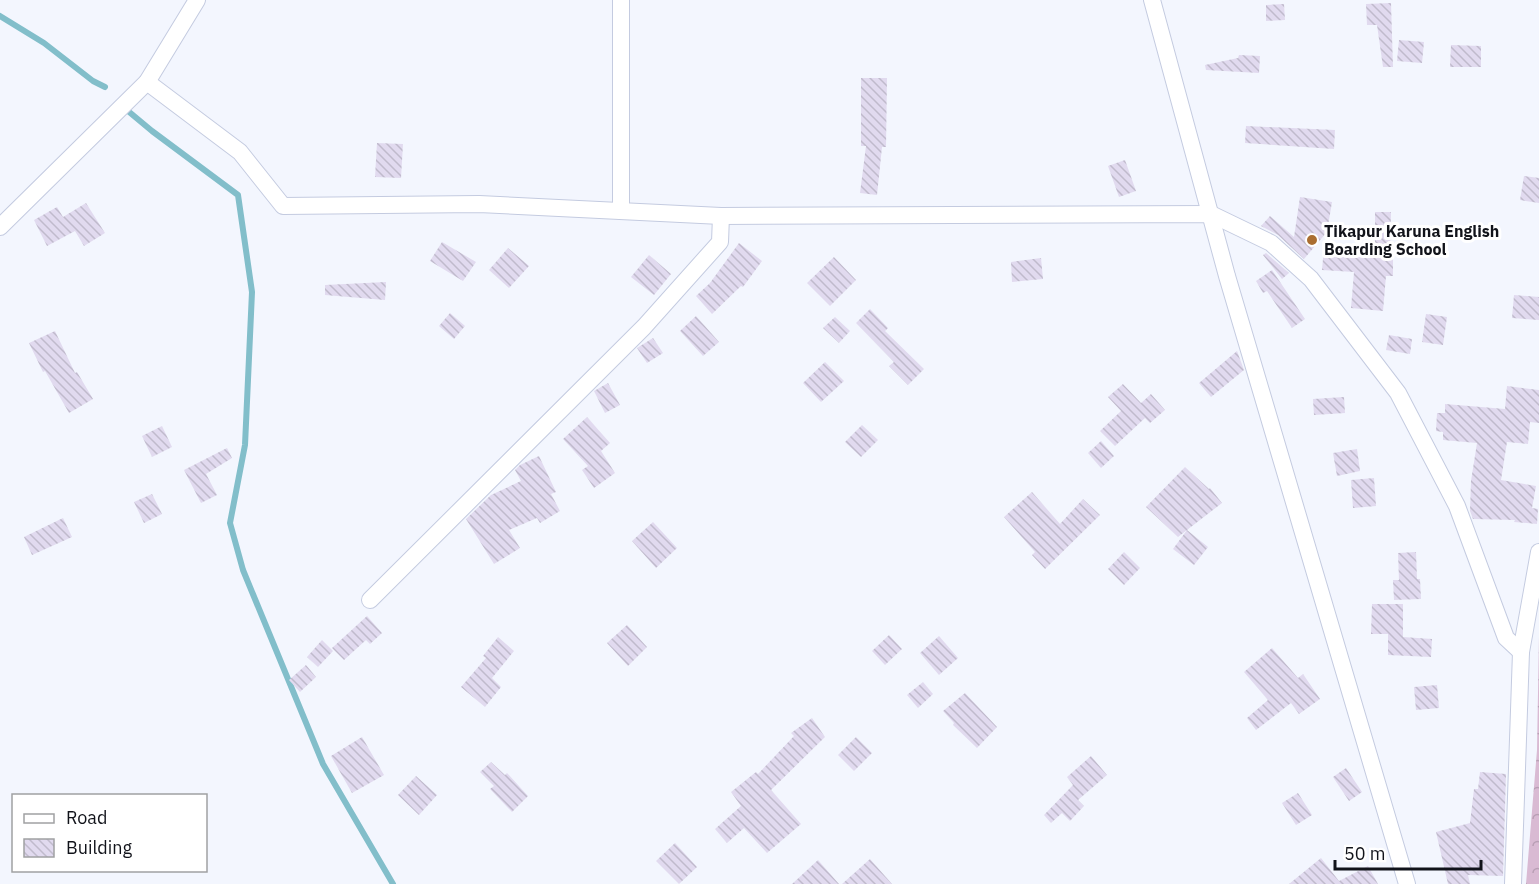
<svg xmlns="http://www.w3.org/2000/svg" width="1539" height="884" font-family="'IBM Plex Sans',sans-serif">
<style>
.forest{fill:url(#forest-crowns)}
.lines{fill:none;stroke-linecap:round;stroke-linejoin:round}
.stream{stroke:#82beca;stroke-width:6}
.building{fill:url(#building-back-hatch)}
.street-casing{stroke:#c4cbe0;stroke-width:18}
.street{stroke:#fff;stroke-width:16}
.poi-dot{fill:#aa6e31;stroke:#fff;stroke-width:2}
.labels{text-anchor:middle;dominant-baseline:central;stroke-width:6;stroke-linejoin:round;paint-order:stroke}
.poi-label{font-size:16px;font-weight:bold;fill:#11131a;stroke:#fff;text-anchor:start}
</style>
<defs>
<pattern id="forest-crowns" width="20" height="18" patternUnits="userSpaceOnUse" patternTransform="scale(1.5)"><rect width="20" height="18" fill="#d9bad3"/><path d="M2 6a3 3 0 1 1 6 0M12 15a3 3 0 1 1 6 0" fill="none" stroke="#b99fb5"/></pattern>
<pattern id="building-back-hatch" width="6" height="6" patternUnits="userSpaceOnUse" patternTransform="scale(1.5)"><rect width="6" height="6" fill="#e1daef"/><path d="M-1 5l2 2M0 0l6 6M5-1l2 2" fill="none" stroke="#c0bacc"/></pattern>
</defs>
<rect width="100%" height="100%" fill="#f3f6fe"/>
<path class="forest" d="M1539 636V884H1526L1537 750Z"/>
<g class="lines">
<g class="stream">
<path d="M0 16 44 43 93 81 105 87"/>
<path d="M128 111 152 131 238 195 252 292 245 445 230 523 243 570 323 764 393 884"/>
</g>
</g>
<g class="building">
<path d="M1391 3 1393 67H1383L1377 25H1367L1366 4Z"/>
<path d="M1284 4 1285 20 1266 21V5Z"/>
<path d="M1399 40 1424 42 1422 63 1397 61Z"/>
<path d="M1451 45 1481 46V67H1450Z"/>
<path d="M1239 55 1260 56 1259 73 1206 70 1205 65 1238 58Z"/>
<path d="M861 78H887L886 147H882L877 195 860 193 866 146H861Z"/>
<path d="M1246 126 1335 130 1334 149 1245 143Z"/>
<path d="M377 143 403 144 401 178 375 177Z"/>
<path d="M1125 160 1136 191 1119 197 1108 166Z"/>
<path d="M1524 176 1539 178V203L1520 200Z"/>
<path d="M1300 197 1332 202 1327 232 1304 259 1278 235 1261 226 1270 216 1294 237Z"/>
<path d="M86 203 105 233 84 246 75 231 47 246 34 220 57 207 63 217Z"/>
<path d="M1375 212H1391L1390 259H1393V276H1386L1383 311 1351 308 1354 272 1322 270 1324 247 1375 250Z"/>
<path d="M442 242 476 262 463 281 430 261Z"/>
<path d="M739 243 762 261 743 287 741 286 712 314 696 296 710 283Z"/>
<path d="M508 248 529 266 509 288 489 270Z"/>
<path d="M1266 253 1289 273 1282 279 1263 255Z"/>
<path d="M649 255 671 274 654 295 631 277Z"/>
<path d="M834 257 856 280 830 306 807 283Z"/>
<path d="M1041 258 1043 279 1012 282 1011 262Z"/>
<path d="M1272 270 1305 319 1292 328 1267 291 1263 293 1256 281Z"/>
<path d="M386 282 385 300 325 295V285Z"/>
<path d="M1514 295 1539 297V320L1512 318Z"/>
<path d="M870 309 888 328 885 331 924 369 908 385 889 366 894 362 856 323Z"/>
<path d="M450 313 465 326 454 339 439 326Z"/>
<path d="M1426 314 1447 317 1443 345 1422 342Z"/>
<path d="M696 316 719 342 703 356 680 331Z"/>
<path d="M835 317 850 331 839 343 823 328Z"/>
<path d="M55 331 75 373 77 372 93 399 69 413 45 371 43 372 29 343Z"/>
<path d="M1389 335 1412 339 1410 354 1386 350Z"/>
<path d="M653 338 663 353 647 363 637 348Z"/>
<path d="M1237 351 1244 370 1211 397 1199 383Z"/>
<path d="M825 362 844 381 821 402 803 383Z"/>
<path d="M608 383 620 405 605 413 594 391Z"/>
<path d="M1123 384 1141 403 1151 394 1165 410 1150 423 1145 418 1115 446 1100 431 1121 411 1108 397Z"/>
<path d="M1507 386 1539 390V423L1530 422 1528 444 1507 442 1501 480 1536 486 1532 508 1538 509 1537 524 1514 522 1515 520 1473 519 1470 511 1471 481 1477 443 1443 440V432L1436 431 1437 413H1445V404L1505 409Z"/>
<path d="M1344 397 1345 413 1314 415 1313 399Z"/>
<path d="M587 417 610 443 601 451 615 473 594 488 582 470 588 466 563 439Z"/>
<path d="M862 425 878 440 861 457 845 442Z"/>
<path d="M162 426 172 447 152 457 142 436Z"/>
<path d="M1101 441 1114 456 1101 468 1088 453Z"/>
<path d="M227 448 232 458 206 474 217 495 201 503 184 470Z"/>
<path d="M1357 449 1360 471 1337 476 1333 453Z"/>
<path d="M539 456 556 492 551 494 560 511 540 523 537 518 509 530 520 548 494 564 466 519 491 495 521 481 515 470 520 465Z"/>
<path d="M1185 467 1209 489 1210 488 1222 503 1187 530 1208 547 1194 565 1173 549 1187 530 1178 537 1146 507Z"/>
<path d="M1374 478 1376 506 1353 508 1351 480Z"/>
<path d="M1032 492 1060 524 1083 499 1100 515 1045 569 1032 555 1035 552 1004 517Z"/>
<path d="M152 494 162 514 144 523 134 502Z"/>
<path d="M63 518 72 537 32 555 24 537Z"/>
<path d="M653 522 677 548 656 568 632 541Z"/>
<path d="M1124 552 1140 568 1124 585 1108 569Z"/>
<path d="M1416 552 1417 579H1420L1421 599 1394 600 1393 580H1399L1398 553Z"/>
<path d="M1372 604H1403V637L1432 639 1431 657 1388 655V634H1371Z"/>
<path d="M367 616 382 633 370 644 366 640 344 660 332 648Z"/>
<path d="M627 625 647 647 628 666 607 643Z"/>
<path d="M889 635 902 649 885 665 872 651Z"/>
<path d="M939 636 958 658 939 675 920 653Z"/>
<path d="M498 637 514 651 492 678 501 687 485 707 461 687 486 658 483 656Z"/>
<path d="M322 640 333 651 318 667 307 657Z"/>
<path d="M1272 648 1298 678 1303 674 1320 699 1299 714 1291 703 1256 730 1247 718 1268 700 1244 672Z"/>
<path d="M306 665 316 677 300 692 289 680Z"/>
<path d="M923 682 933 694 918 708 907 695Z"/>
<path d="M1437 685 1439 708 1416 710 1414 687Z"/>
<path d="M965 693 997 727 977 748 953 725 954 723 943 711Z"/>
<path d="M812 718 825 737 771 790 801 824 767 853 744 828 727 843 715 829 741 806 731 792 756 772 758 774 794 736 791 733Z"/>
<path d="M362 737 384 775 352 793 331 756Z"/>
<path d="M856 737 872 753 854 771 838 755Z"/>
<path d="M1091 756 1107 775 1078 800 1084 806 1070 821 1062 813 1051 823 1044 815 1073 785 1067 777Z"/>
<path d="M491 762 505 775 507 773 528 796 512 812 490 789 494 786 480 772Z"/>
<path d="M1346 768 1362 792 1349 801 1333 777Z"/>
<path d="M1480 772 1506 774 1503 876 1468 875 1470 884H1448L1436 832 1470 823 1474 789H1478Z"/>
<path d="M416 776 437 795 419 815 398 795Z"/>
<path d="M1298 793 1312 815 1296 825 1282 803Z"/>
<path d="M675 843 697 867 679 884 656 861Z"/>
<path d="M1321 858 1339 881 1368 866 1378 884H1289Z"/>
<path d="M870 859 892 884H842Z"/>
<path d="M818 860 839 884H792Z"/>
</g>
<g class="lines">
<g class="street-casing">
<g id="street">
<path d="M621 0V211"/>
<path d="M1152 0 1227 276 1407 884"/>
<path d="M147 82 240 152 283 206 479 204 721 216 1211 214 1271 243 1311 279 1398 393 1457 506 1506 638 1521 652"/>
<path d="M0 227 147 82 197 0"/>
<path d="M370 600 644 327 720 242 721 216"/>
<path d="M1513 884 1521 652 1539 552"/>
</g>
</g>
<use href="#street" class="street"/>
</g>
<circle class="poi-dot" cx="1312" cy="240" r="6"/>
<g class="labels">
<g class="poi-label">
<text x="1324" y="231">Tikapur Karuna English<tspan x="1324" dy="18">Boarding School</tspan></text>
</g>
</g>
<rect x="12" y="794" width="195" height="78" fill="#ffffff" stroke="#a0a1a3" stroke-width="1.5"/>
<rect x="24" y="814" width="30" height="9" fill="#ffffff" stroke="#a0a1a3" stroke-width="1.5"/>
<text x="66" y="824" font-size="18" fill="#11131a">Road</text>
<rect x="24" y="839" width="30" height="18" fill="url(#building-back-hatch)" stroke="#a0a1a3" stroke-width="1.5"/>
<text x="66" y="854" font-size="18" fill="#11131a">Building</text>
<path d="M1335 860v9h146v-9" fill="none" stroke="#11131a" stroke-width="3"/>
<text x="1344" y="860" font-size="18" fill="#11131a" stroke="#ffffff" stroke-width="4.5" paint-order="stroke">50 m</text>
</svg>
